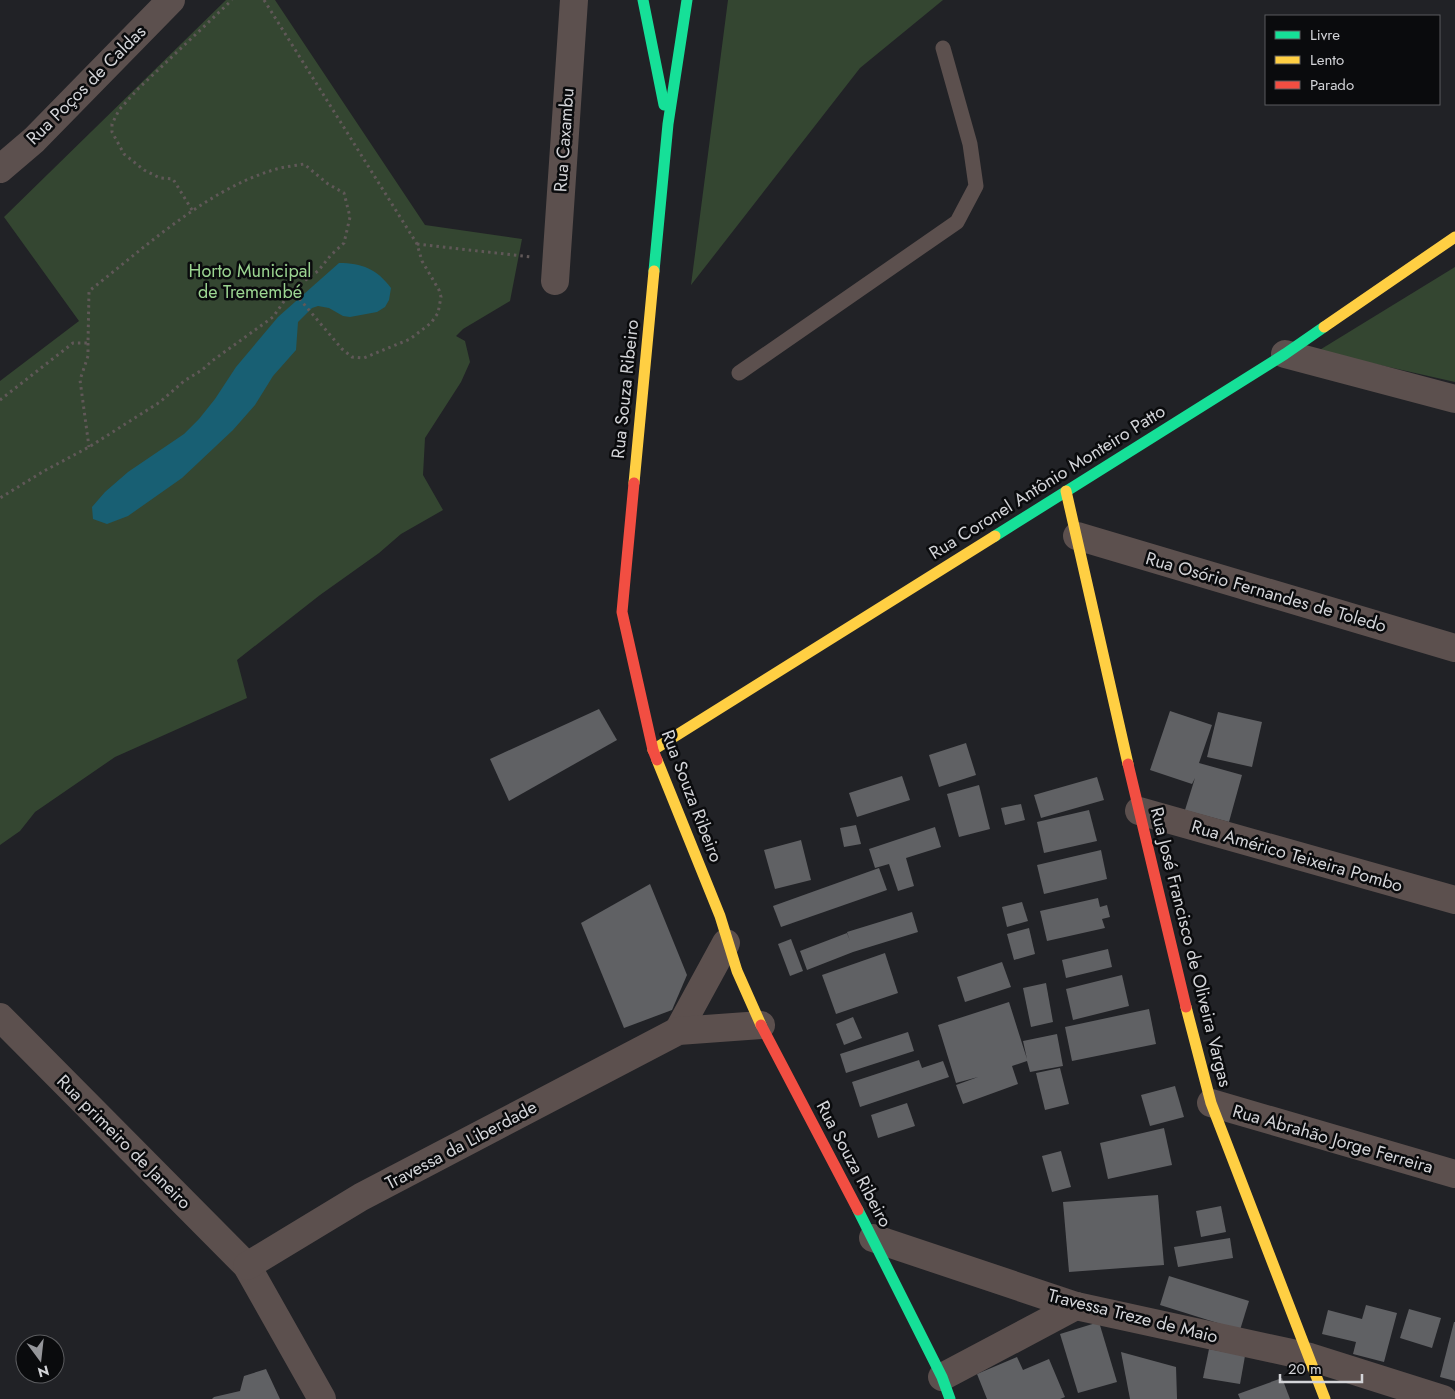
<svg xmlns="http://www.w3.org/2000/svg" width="1455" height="1399" font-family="Jost,sans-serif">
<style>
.green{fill:#344631}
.water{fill:#185f73}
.building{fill:#606164}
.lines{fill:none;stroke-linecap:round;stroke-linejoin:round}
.path{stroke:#605858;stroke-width:3;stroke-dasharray:2.5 4;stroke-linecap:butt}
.lane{stroke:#5c504e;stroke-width:15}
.street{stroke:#5c504e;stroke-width:28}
.fast{stroke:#16e098;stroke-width:11}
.slow{stroke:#ffcf43;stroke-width:11}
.jam{stroke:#f24e42;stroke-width:11}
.labels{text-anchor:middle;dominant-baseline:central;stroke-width:5;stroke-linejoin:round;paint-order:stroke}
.street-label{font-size:18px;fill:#d3d4d8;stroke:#0a0b0d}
.park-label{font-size:18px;fill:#9bd491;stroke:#0a0b0d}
</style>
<rect width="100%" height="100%" fill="#212226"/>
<g class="green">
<path d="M226 0H275L425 225 522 239 510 301 463 329 456 336 465 341 470 362 461 382 425 438 423 475 443 510 401 534 379 553 320 595 237 660 247 698 115 757 35 812 20 831 0 845V381L79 321 4 217Z"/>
<path d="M728 0H943L860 68 691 285Z"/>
<path d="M1455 267V382L1318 351Z"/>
</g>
<path class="water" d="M339 263C362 263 377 269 391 288L389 300 385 307 377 312 350 317 343 316 329 308 318 306 312 308 298 322 296 350 273 376 255 405 233 430 182 478 128 516 107 524 93 519 92 507 105 492 128 472 184 434 199 419 215 399 236 367 278 317Z"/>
<g class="building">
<path d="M599 709 617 740 509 801 490 759Z"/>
<path d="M1170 711 1212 725 1199 763 1242 775 1229 822 1185 810 1195 778 1192 784 1150 770Z"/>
<path d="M1218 712 1262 722 1252 767 1207 757Z"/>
<path d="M966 743 976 775 939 787 929 755Z"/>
<path d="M902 776 910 800 857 817 849 793Z"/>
<path d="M1097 777 1104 800 1041 818 1034 795Z"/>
<path d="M979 785 990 829 959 837 947 794Z"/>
<path d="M1021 804 1025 820 1005 825 1001 808Z"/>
<path d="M1089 810 1097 841 1044 853 1037 822Z"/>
<path d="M856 825 861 844 844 847 840 828Z"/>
<path d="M935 827 941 847 906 858 914 886 898 891 889 864 875 868 869 849Z"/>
<path d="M801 840 811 880 775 889 764 850Z"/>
<path d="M1101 850 1107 879 1044 894 1037 865Z"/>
<path d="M879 868 887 890 781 927 773 906Z"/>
<path d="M650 884 687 975 672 1010 624 1028 581 923Z"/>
<path d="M1098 898 1100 907 1107 905 1110 917 1102 919 1105 928 1047 941 1040 911Z"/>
<path d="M1022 902 1028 921 1007 927 1002 907Z"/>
<path d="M912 912 918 932 853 952 807 970 800 951 847 933 850 941 847 932Z"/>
<path d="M1029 928 1035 954 1014 960 1007 934Z"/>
<path d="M791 939 803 971 790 976 778 944Z"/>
<path d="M1108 949 1112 967 1066 978 1062 960Z"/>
<path d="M885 953 898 993 836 1014 822 975Z"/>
<path d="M1002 962 1011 987 965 1002 957 977Z"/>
<path d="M1122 975 1129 1006 1073 1020 1066 989Z"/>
<path d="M1046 983 1053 1022 1031 1027 1023 988Z"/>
<path d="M1009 1002 1027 1059 1023 1041 1057 1034 1063 1066 1030 1072 1027 1061 1012 1066 1018 1084 963 1104 956 1085 978 1077 956 1083 938 1025Z"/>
<path d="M1149 1009 1156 1044 1072 1061 1065 1027Z"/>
<path d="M853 1017 862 1038 844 1045 836 1024Z"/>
<path d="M908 1032 914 1051 846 1073 840 1054Z"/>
<path d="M919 1060 922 1068 943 1061 949 1077 860 1107 852 1082Z"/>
<path d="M1060 1068 1069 1104 1045 1110 1036 1073Z"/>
<path d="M1175 1086 1184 1117 1150 1126 1141 1095Z"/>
<path d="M907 1103 915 1126 878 1138 871 1115Z"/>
<path d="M1164 1128 1172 1165 1108 1179 1100 1143Z"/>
<path d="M1061 1151 1071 1187 1052 1192 1042 1156Z"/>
<path d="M1158 1195 1164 1265 1069 1272 1063 1202Z"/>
<path d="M1221 1206 1226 1232 1201 1237 1196 1211Z"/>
<path d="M1230 1238 1233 1258 1178 1267 1174 1247Z"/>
<path d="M1169 1276 1249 1301 1240 1330 1160 1305Z"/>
<path d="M1366 1305 1397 1313 1384 1362 1353 1354 1356 1342 1322 1334 1328 1310 1362 1319Z"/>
<path d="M1409 1309 1441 1318 1432 1348 1400 1338Z"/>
<path d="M1099 1322 1117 1382 1078 1393 1060 1334Z"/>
<path d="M1454 1322H1455V1381L1440 1377Z"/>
<path d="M1209 1349 1245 1356 1240 1384 1203 1378Z"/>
<path d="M1121 1352 1176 1367 1177 1399H1130Z"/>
<path d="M1017 1357 1023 1370 1049 1359 1065 1397 1060 1399H987L977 1374Z"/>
<path d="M266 1369 280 1399H212L214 1397 240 1391 244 1376Z"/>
<path d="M1282 1378 1290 1399H1240L1238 1394Z"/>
</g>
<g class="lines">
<g class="path">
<path d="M264 0 417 244 422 261 439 290 441 297 438 313 431 323 410 339 364 358 352 357 342 349 292 290"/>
<path d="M192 210 173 179 160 178 144 170 124 154 112 132V124L119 110 138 89 232 0"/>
<path d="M417 244 531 257"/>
<path d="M88 343V356L80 380 89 447"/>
<path d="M0 400 73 343H88L89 291C143 249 204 192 270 171 281 167 293 166 304 164L328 184 344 193 350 217 344 243 331 255 318 271 292 290 273 317 212 361 202 370 184 381 160 402 89 447 44 471 0 498"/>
</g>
<path class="lane" d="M739 373 957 222 976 186 970 144 943 48"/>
<g class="street">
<path d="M0 169 34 140 171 0"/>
<path d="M555 281 574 0"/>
<path d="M1285 354 1455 399"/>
<path d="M1077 536 1455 648"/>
<path d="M1139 811 1455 900"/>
<path d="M0 1017 247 1266 322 1399"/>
<path d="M678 1031 726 943"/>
<path d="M1211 1103 1455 1174"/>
<path d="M873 1238 1076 1306 1310 1357 1443 1399"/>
<path d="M247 1266 361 1197 678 1031 761 1025"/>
<path d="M942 1377 1076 1306"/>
</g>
<g class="fast">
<path d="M643 0 664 105"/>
<path d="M654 271 668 124 687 0"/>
<path d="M995 536 1285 354 1324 327"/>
<path d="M858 1210 942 1377 950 1399"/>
</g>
<g class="slow">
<path d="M1324 327 1455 237"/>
<path d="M634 483 654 271"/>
<path d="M1066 491 1128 764"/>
<path d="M653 750 995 536"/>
<path d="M657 760 720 916 737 971 761 1025"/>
<path d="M1186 1007 1211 1103 1325 1399"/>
</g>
<g class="jam">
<path d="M634 483 622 612 653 750 657 760"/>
<path d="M1128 764 1186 1007"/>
<path d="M761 1025 858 1210"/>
</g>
</g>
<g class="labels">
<g class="street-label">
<text transform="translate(86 85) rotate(-45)">Rua Poços de Caldas</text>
<text transform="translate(564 140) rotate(-86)">Rua Caxambu</text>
<text transform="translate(625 389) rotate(-84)">Rua Souza Ribeiro</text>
<text transform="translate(1047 482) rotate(-32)">Rua Coronel Antônio Monteiro Patto</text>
<text transform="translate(1266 592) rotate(16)">Rua Osório Fernandes de Toledo</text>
<text transform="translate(692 796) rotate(69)">Rua Souza Ribeiro</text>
<text transform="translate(1297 856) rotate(16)">Rua Américo Teixeira Pombo</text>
<text transform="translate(1191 947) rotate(76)">Rua José Francisco de Oliveira Vargas</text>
<text transform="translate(1333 1139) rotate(16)">Rua Abrahão Jorge Ferreira</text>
<text transform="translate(124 1142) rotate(45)">Rua primeiro de Janeiro</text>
<text transform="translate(461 1145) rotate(-28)">Travessa da Liberdade</text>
<text transform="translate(854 1164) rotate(62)">Rua Souza Ribeiro</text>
<text transform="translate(1133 1316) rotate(14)">Travessa Treze de Maio</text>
</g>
<g class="park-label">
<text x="250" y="271">Horto Municipal<tspan x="250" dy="21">de Tremembé</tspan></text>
</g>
</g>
<rect x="1265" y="15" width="175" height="90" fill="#0a0b0d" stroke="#5a5b5e"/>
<rect x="1275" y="31" width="25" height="8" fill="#16e098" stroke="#5a5b5e"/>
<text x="1310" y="40" font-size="15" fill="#d3d4d8">Livre</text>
<rect x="1275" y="56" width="25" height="8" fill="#ffcf43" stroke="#5a5b5e"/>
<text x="1310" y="65" font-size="15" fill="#d3d4d8">Lento</text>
<rect x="1275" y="81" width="25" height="8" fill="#f24e42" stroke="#5a5b5e"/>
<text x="1310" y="90" font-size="15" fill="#d3d4d8">Parado</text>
<g transform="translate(40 1359) rotate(165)"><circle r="24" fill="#0a0b0d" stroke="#5a5b5e"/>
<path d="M0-4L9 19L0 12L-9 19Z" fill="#95969a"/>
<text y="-8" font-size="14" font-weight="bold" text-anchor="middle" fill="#d3d4d8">N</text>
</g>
<path d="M1280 1374v8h82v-8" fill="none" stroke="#d3d4d8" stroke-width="2.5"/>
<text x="1288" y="1374" font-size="15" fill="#d3d4d8" stroke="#0a0b0d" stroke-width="4" paint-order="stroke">20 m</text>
</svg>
